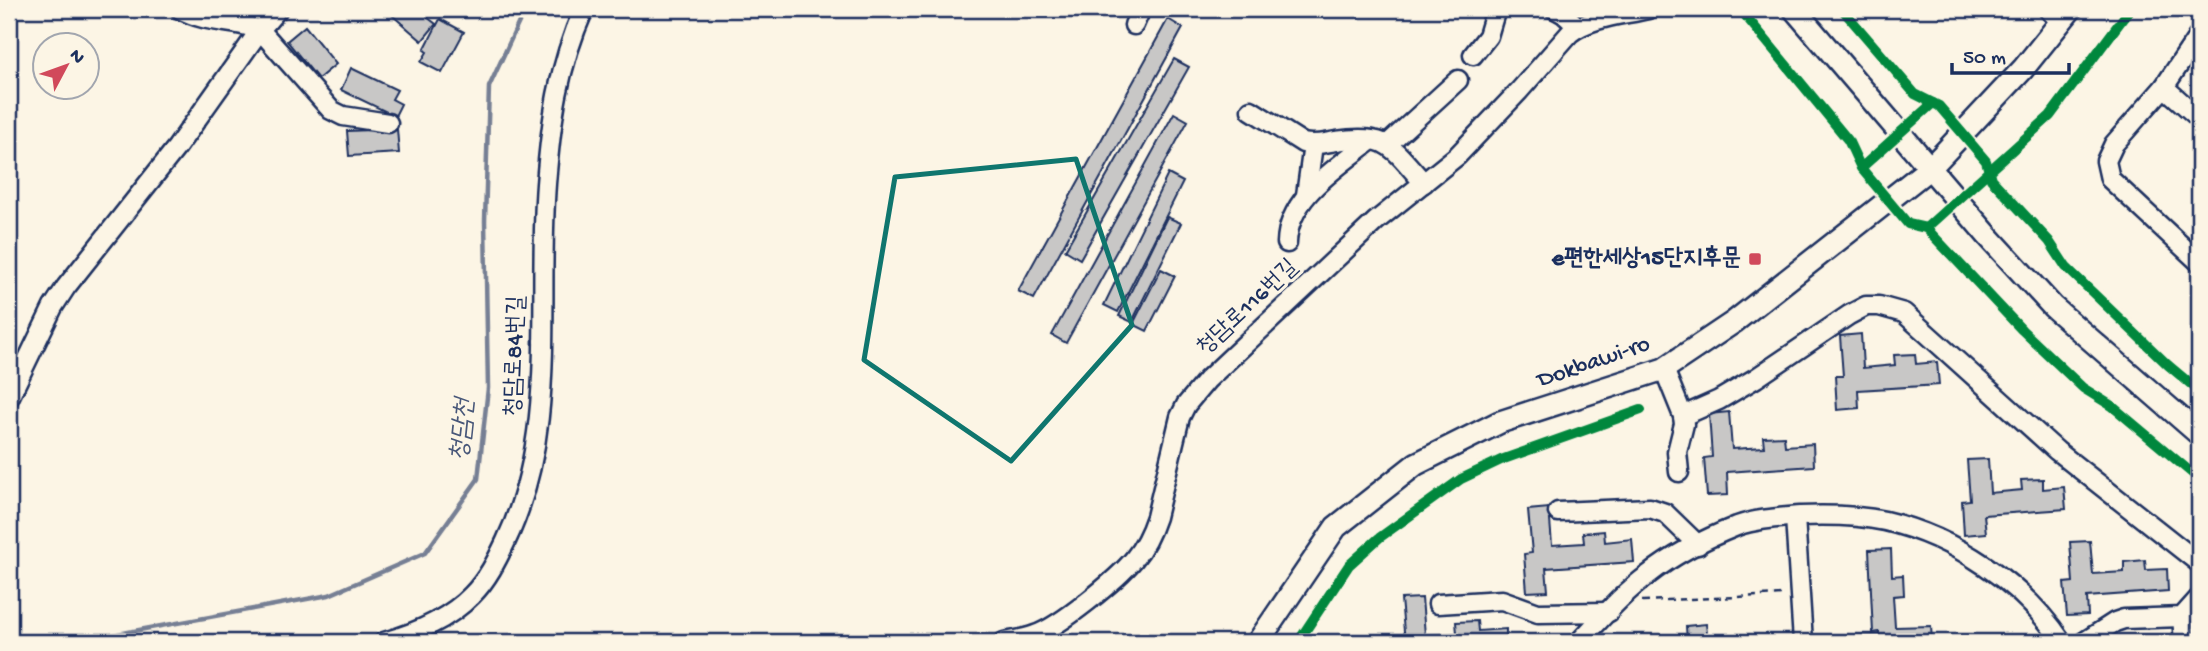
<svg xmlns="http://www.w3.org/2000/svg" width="2208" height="651" font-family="'Gochi Hand','Poor Story',sans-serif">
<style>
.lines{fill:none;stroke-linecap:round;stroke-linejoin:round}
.stream{stroke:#767f94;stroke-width:4.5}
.building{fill:#c8c7c6;stroke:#1b2f5e;stroke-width:2}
.minor-casing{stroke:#1b2f5e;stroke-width:23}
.major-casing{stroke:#1b2f5e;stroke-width:26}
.path{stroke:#1b2f5e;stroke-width:2.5;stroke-dasharray:7 5;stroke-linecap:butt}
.minor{stroke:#fcf5e5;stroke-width:18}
.major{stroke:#fcf5e5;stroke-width:21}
.cycleway-casing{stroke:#fcf5e5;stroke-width:15}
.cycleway{stroke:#00873e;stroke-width:10}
.marked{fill:none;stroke:#0f766e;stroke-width:5;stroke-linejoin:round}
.poi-dot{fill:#d1495b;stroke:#fcf5e5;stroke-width:2.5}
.labels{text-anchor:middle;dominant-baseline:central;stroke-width:6;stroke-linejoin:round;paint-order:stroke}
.poi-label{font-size:24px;font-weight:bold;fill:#1b2f5e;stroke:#fcf5e5;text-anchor:end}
.street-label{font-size:24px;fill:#1b2f5e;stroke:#fcf5e5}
.water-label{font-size:26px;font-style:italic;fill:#485779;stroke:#fcf5e5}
</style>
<rect width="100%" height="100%" fill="#fcf5e5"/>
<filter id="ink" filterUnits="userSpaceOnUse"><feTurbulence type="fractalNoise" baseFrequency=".0143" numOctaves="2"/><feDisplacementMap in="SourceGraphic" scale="14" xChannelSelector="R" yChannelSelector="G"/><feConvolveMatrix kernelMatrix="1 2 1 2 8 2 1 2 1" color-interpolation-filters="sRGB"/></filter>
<g filter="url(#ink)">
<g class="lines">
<path class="stream" d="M104 642 112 635 329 595 425 553 478 479 488 388 485 221 489 87 525 9"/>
</g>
<g class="building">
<path d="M385 9H432L427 17 436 24 422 41Z"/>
<path d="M440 19 464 32 442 73 421 62 427 52 424 50Z"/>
<path d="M1168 19 1183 28 1034 299 1018 291Z"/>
<path d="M305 26 336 64 318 79 287 41Z"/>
<path d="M1174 59 1189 67 1080 259 1065 250Z"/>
<path d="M351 68 397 90 392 99 401 104 395 116 341 90Z"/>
<path d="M1174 113 1188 121 1066 343 1052 335Z"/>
<path d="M397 129 399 153 349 156 347 131Z"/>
<path d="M1168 174 1183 182 1118 312 1104 305Z"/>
<path d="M1167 217 1181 223 1132 322 1119 316Z"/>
<path d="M1161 269 1175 276 1147 331 1133 324Z"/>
<path d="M1861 334 1863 368 1895 365 1894 355 1915 354 1916 364 1937 362 1939 385 1858 390 1859 408 1837 410 1835 376H1843L1840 336Z"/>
<path d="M1729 412 1732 449 1764 447 1763 437 1784 436 1785 446 1813 444 1814 466 1727 472 1728 495 1707 496 1704 458 1712 457 1709 414Z"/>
<path d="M1988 459 1990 493 2022 490 2021 480 2043 479V489L2064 487 2066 509 1984 515 1986 533 1964 535 1962 501 1970 500 1967 460Z"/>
<path d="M1549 508 1552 545 1584 543 1583 533 1604 531 1605 542 1632 539 1634 562 1546 568 1548 591 1527 592 1524 554 1532 553 1528 510Z"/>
<path d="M2090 541 2093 574 2124 572V562L2145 560 2146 570 2167 569 2168 591 2087 597 2088 615 2067 616 2064 583 2073 582 2070 542Z"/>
<path d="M1891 549 1892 576 1903 575 1904 595 1893 596 1895 627 1931 626 1932 642H1849V636L1879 635V632L1873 633 1869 550Z"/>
<path d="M1422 598 1425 635 1457 633 1456 622 1477 621 1478 631 1506 629V642H1405L1401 599Z"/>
<path d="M1706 624 1708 642H1687L1686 626Z"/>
</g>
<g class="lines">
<g class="minor-casing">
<g id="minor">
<path d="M180 9C210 25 232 19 260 30"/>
<path d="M1555 9 1564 14 1578 27"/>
<path d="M2048 9 2061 22"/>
<path d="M1134 25 1141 9"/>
<path d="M260 30 331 110 343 116 388 123"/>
<path d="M2199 35 2164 87 2114 144 2106 161 2110 179 2199 262"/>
<path d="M1473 55 1488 36 1496 9"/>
<path d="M2164 87 2199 118"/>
<path d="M1251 110 1303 143C1315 146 1324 143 1336 141 1389 133 1391 147 1424 183"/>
<path d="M1388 144 1458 80"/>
<path d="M1306 195 1313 145"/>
<path d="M1287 243C1288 196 1339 167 1371 140"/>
<path d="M1664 369 1683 416 1684 424 1677 452 1679 472"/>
<path d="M9 398 53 307 66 287 177 147 260 30 278 9"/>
<path d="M1683 416 1719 400 1756 378 1849 315 1866 306H1879L1904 313 2057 451 2199 563"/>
<path d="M1558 512 1650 508 1665 513 1698 545"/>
<path d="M1795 517 1803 642"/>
<path d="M1438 604 1502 600 1538 613 1609 612"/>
<path d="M2182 617 2184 642"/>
<path d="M384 642C416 633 448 620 472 595 487 580 497 560 506 541 559 430 537 303 546 184 551 121 558 67 584 9"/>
<path d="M1004 642C1014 640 1025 639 1035 635 1059 627 1118 579 1134 559 1144 547 1151 532 1156 517L1180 417 1186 405 1207 380 1376 221 1457 156 1519 91 1570 33C1591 17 1623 15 1648 9"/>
<path d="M1579 642C1601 619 1622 594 1648 575 1673 555 1707 538 1737 526 1757 519 1778 518 1800 516 1828 515 1857 515 1885 521 1954 537 2023 583 2062 642"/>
<path d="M2084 642 2115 622 2124 619 2182 617 2199 598"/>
</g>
</g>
<g class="major-casing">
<g id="major">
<path d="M1794 9 1988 236 2053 307 2199 434"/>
<path d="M1258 642 1336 527 1416 464 1500 422 1664 369 1734 322 1931 167 2023 69 2071 9"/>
</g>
</g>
<path class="path" d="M1642 601 1783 595"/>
<use href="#minor" class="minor"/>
<use href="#major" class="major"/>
<g class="cycleway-casing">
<g id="cycleway">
<path d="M1740 9 1848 140 1861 168 1908 224 1926 228 2022 330 2083 388 2112 406 2199 479"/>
<path d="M1842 9 1915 94 1939 106 1986 161 1991 179 2049 241 2066 267 2168 365 2199 391"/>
<path d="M1861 168 1933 103"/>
<path d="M1926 228 2050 116 2130 9"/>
<path d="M1298 642 1349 565 1379 538 1461 479 1501 460 1641 410"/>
</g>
</g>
<use href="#cycleway" class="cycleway"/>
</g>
</g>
<path class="marked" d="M1076 159 1132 325 1011 461 864 360 895 177Z"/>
<rect class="poi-dot" x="1748" y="252" width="14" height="14" rx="3.5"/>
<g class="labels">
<g class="poi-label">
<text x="1741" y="259">e편한세상15단지후문</text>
</g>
<g class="street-label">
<text transform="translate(1248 308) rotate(-43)">청담로116번길</text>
<text transform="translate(516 356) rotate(-88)">청담로84번길</text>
<text transform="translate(1594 363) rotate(-19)">Dokbawi-ro</text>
</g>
<g class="water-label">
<text transform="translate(464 430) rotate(-84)">청담천</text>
</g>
</g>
<rect width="2208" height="651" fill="none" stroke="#fcf5e5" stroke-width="35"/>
<rect x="18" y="18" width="2173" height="616" fill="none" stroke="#1b2f5e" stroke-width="2.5" filter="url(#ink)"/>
<g transform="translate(66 66) rotate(49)"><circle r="33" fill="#fcf5e5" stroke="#a2a6af" stroke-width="2"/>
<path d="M0-5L12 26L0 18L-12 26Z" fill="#d1495b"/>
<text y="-10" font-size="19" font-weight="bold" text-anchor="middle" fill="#1b2f5e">N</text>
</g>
<path d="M1952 63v10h117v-10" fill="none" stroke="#1b2f5e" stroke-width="3.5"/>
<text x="1963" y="63" font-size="21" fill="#1b2f5e" stroke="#fcf5e5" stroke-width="5" paint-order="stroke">50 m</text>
</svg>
